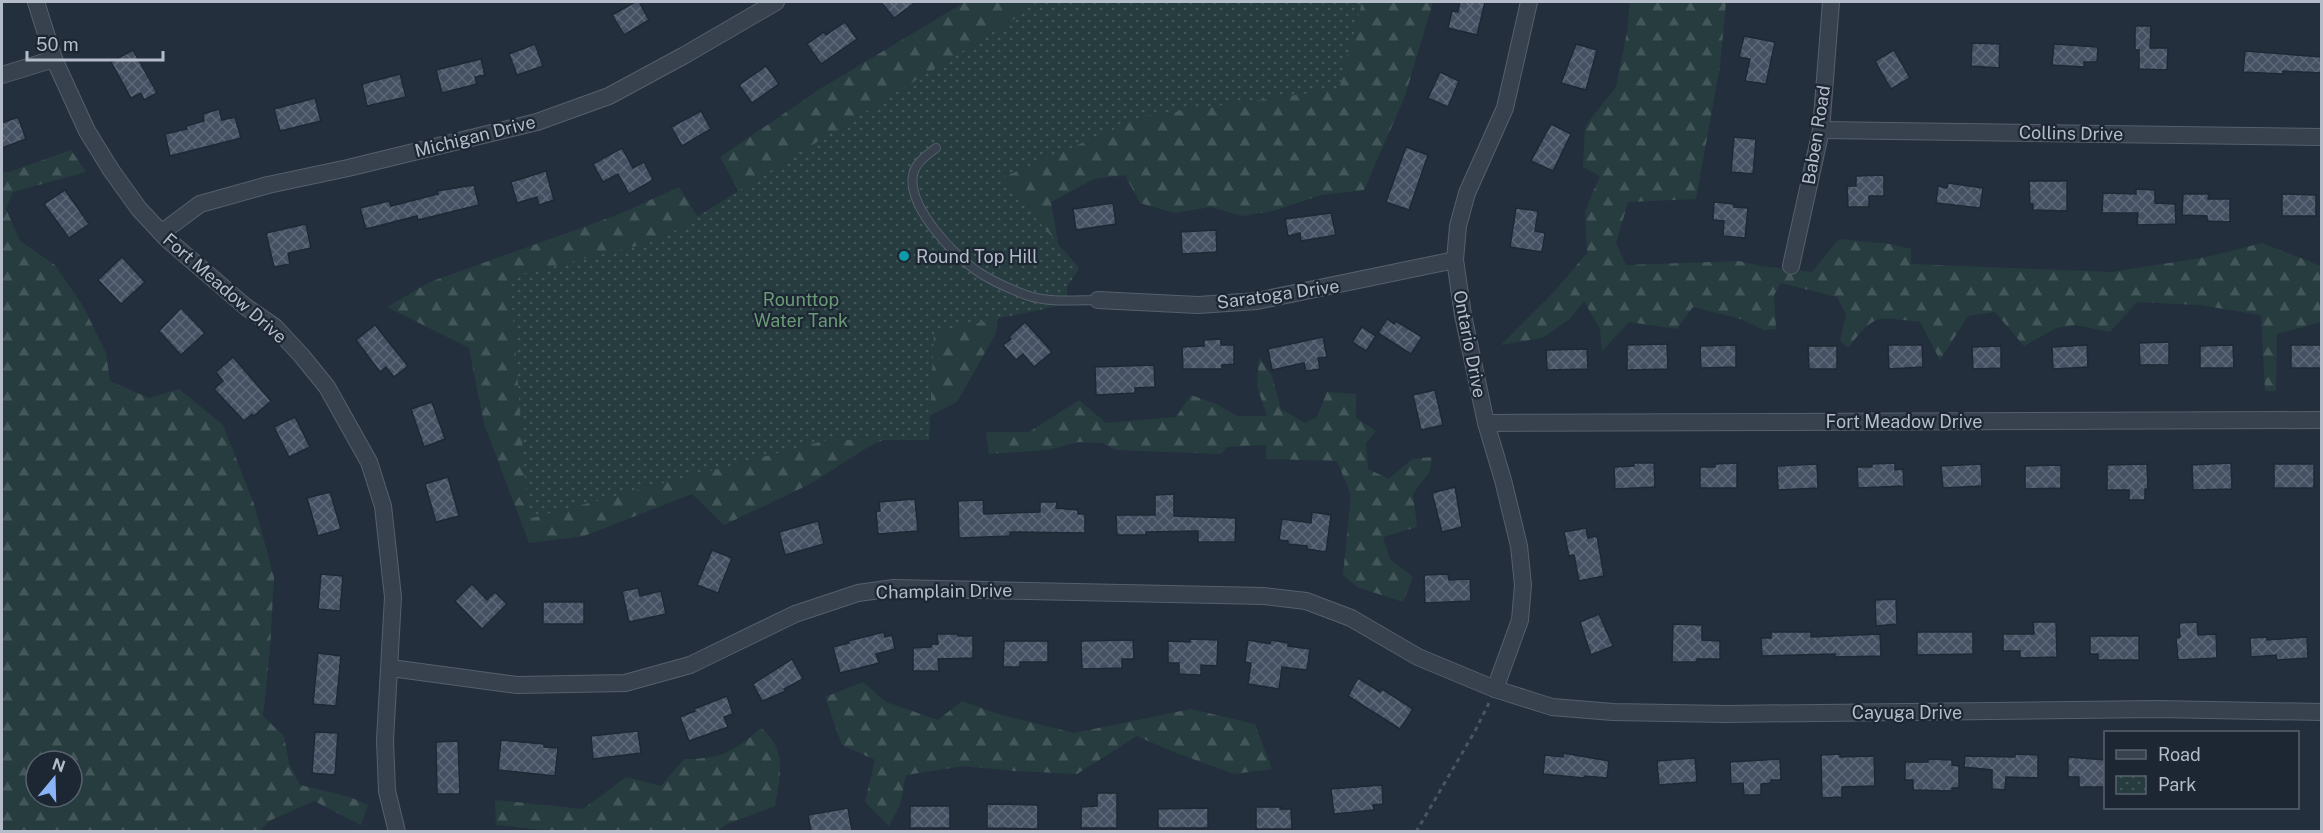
<svg xmlns="http://www.w3.org/2000/svg" width="2323" height="833" font-family="'Public Sans',sans-serif">
<style>
.forest{fill:url(#forest-firs);fill-rule:evenodd}
.park{fill:url(#park-dots)}
.building{fill:url(#building-cross-hatch);stroke:#1f2835;stroke-width:1.5}
.lines{fill:none;stroke-linecap:round;stroke-linejoin:round}
.service-casing{stroke:#565f6c;stroke-width:10}
.minor-casing{stroke:#565f6c;stroke-width:18}
.path{stroke:#44595c;stroke-width:3;stroke-dasharray:4.5 4.5;stroke-linecap:butt}
.service{stroke:#38414e;stroke-width:8}
.minor{stroke:#38414e;stroke-width:16}
.culture-dot{fill:#0f9aa8;stroke:#1d2633;stroke-width:2}
.labels{text-anchor:middle;dominant-baseline:central;stroke-width:4.5;stroke-linejoin:round;paint-order:stroke}
.street-label{font-size:18px;fill:#b4bcc9;stroke:#1d2633}
.poi-label{font-size:18px;fill:#b4bcc9;stroke:#1d2633;text-anchor:start}
.park-label{font-size:18px;fill:#6b9a76;stroke:#1d2633}
</style>
<defs>
<pattern id="forest-firs" width="22" height="20" patternUnits="userSpaceOnUse" patternTransform="scale(1.5)"><rect width="22" height="20" fill="#263c3f"/><path d="M5 1l3.5 6h-7zM16 11l3.5 6h-7z" fill="#435659"/></pattern>
<pattern id="park-dots" width="8" height="8" patternUnits="userSpaceOnUse" patternTransform="scale(1.5)"><rect width="8" height="8" fill="#263c3f"/><path d="M2 2h.1M6 6h.1" fill="none" stroke="#435659" stroke-width="1.8" stroke-linecap="round"/></pattern>
<pattern id="building-cross-hatch" width="8" height="8" patternUnits="userSpaceOnUse" patternTransform="scale(1.5)"><rect width="8" height="8" fill="#455162"/><path d="M0 0l8 8M0 8l8-8" fill="none" stroke="#5d6877"/></pattern>
</defs>
<rect width="100%" height="100%" fill="#242f3e"/>
<g class="forest">
<path d="M965 2H1433L1405 96 1364 190 1321 195 1273 211 1242 216 1211 207 1174 213 1140 203 1125 175 1094 179 1051 202 1062 267 1001 296 996 333 957 402 865 449 810 484 724 525 692 494 584 536 529 543 484 424 469 348 387 307 430 282 617 215 679 187 703 225 743 199 720 157 820 89Z"/>
<path d="M1630 2H1726L1720 66 1696 199 1628 202 1616 243 1626 265 1739 261 1760 266 1812 272 1839 239 1891 244 1911 249V264L2112 272 2207 257 2262 243 2321 266V322L2277 334 2276 391H2265L2261 315 2199 305 2137 302 2110 332 2076 325 2056 328 2024 346 1995 312 1968 316 1940 360 1920 322C1876 317 1876 312 1848 348L1840 341 1846 315 1837 297 1781 283 1774 295 1776 329 1764 330 1741 319 1693 307 1677 329 1629 322 1602 351 1600 329 1584 301 1570 319 1542 338 1501 345 1553 293 1587 253 1585 211 1600 176 1583 167 1585 126 1616 87 1627 32Z"/>
<path d="M71 150 86 172 13 192 6 209 20 241 55 265 83 306 106 353 110 381 149 398 179 389 223 425 254 504 274 577 270 649 263 716 284 736 289 763 300 785 350 797 368 805 361 825 314 801 269 821 259 831H2V172H9ZM36 761H72V797H36Z"/>
<path d="M1259 357 1272 376 1281 409 1305 423 1317 417 1327 392 1356 394V418L1376 431 1366 443 1368 469 1389 479 1412 459 1432 457 1430 471 1413 494 1417 527 1383 537 1390 559 1413 577 1403 602 1357 587 1343 575 1351 495 1337 461 1266 459V445L1227 447 1221 454 1116 450 1102 443 1079 442 1047 450 989 454 986 432H1029L1079 400 1106 423 1176 417 1191 395 1216 404 1238 416H1267L1257 386Z"/>
<path d="M863 682 886 702 938 720 962 701 998 714 1074 733 1191 709 1255 724 1272 769 1234 774 1171 751 1137 736 1077 774 1014 771 964 766 906 775 900 805 889 826 865 802 875 760 842 745 825 697Z"/>
<path d="M761 728C788 750 780 776 775 806L727 824 717 831 562 832 496 825 495 800 583 809 626 777 661 786 684 759C721 759 734 752 761 728Z"/>
</g>
<path class="park" d="M1029 2H1362L1339 89 1145 116 1001 178 1079 268 1067 287V304L934 332 929 440H827L528 519 510 277 660 240 1019 16Z"/>
<g class="building">
<path d="M635 2H639L649 20 624 35 612 15Z"/>
<path d="M881 2H916L894 18Z"/>
<path d="M1460 2H1485L1477 35 1448 28 1452 11 1458 12Z"/>
<path d="M845 22 857 39 821 64 807 44 824 32 826 35Z"/>
<path d="M2135 26H2151L2150 48H2168L2167 70 2139 69V50H2135Z"/>
<path d="M1744 36 1775 42 1766 84 1745 81 1750 59 1739 57Z"/>
<path d="M1972 43 2000 44 1999 68 1971 66Z"/>
<path d="M535 44 543 66 517 75 509 54Z"/>
<path d="M1576 44 1597 50 1586 90 1561 83Z"/>
<path d="M2054 44 2098 47 2097 62H2084V67L2052 65Z"/>
<path d="M133 50 157 93 144 100 141 93 131 98 111 62Z"/>
<path d="M1894 50 1910 78 1891 89 1875 61Z"/>
<path d="M2245 51 2322 57V73L2283 71V74L2243 72Z"/>
<path d="M481 59 485 75 475 77 477 84 442 93 436 70Z"/>
<path d="M766 66 779 84 752 103 739 85Z"/>
<path d="M1440 72 1459 81 1448 107 1428 98Z"/>
<path d="M400 74 406 97 367 106 362 84Z"/>
<path d="M315 98 321 121 280 131 274 109Z"/>
<path d="M219 109 222 120 235 117 241 138 170 156 165 134 187 129 186 126 204 121 203 114Z"/>
<path d="M701 111 711 129 682 146 671 127Z"/>
<path d="M18 117 26 139 2 148V123Z"/>
<path d="M1551 124 1571 134 1553 171 1531 161Z"/>
<path d="M1734 137 1756 139 1753 174 1731 172Z"/>
<path d="M1406 147 1428 155 1409 210 1386 202Z"/>
<path d="M622 148 633 168 644 162 653 180 629 194 618 174 603 182 593 164Z"/>
<path d="M546 171 554 200 539 205 537 197 517 203 511 182Z"/>
<path d="M1884 175V196H1869V207H1848L1847 186H1856V176Z"/>
<path d="M2029 181H2067V211L2033 210V204H2030Z"/>
<path d="M1948 183 1983 188 1980 208 1936 203 1938 186 1947 188Z"/>
<path d="M474 185 479 205 418 220 417 216 366 229 360 208 389 201 391 206 438 194 437 191Z"/>
<path d="M2136 189 2155 190V203L2175 204 2176 224 2137 225 2138 213H2102L2103 193 2136 194Z"/>
<path d="M65 190 89 224 69 238 44 204Z"/>
<path d="M2183 194H2209L2208 199H2230V222L2207 221V216L2182 215Z"/>
<path d="M2282 194 2316 195V216H2282Z"/>
<path d="M1714 202 1734 204V207L1748 208 1745 238 1723 236 1724 221 1713 220Z"/>
<path d="M1113 203 1116 224 1076 230 1073 209Z"/>
<path d="M1516 208 1538 211 1535 231 1545 233 1542 252 1510 247Z"/>
<path d="M1331 213 1336 235 1301 241 1300 233 1288 236 1285 219Z"/>
<path d="M306 224 311 248 288 253 290 264 274 267 266 233Z"/>
<path d="M1216 230 1217 252 1182 254 1181 232Z"/>
<path d="M122 257 145 282 121 304 98 280Z"/>
<path d="M181 308 205 333 181 355 159 331Z"/>
<path d="M1387 319 1394 324 1396 321 1422 337 1411 354 1378 333Z"/>
<path d="M1025 322 1052 352 1034 367 1023 354 1016 360 1003 345 1011 339 1009 337Z"/>
<path d="M375 325 408 366 394 377 386 367 380 372 356 340Z"/>
<path d="M1362 327 1376 336 1366 351 1352 342Z"/>
<path d="M1323 337 1327 357 1318 358 1320 369 1306 371 1304 363 1272 370 1268 349Z"/>
<path d="M1221 339V345H1234V364L1222 365V369H1183L1182 347 1204 346V340Z"/>
<path d="M2169 342V365H2140L2139 343Z"/>
<path d="M1667 344 1668 369 1627 370V345Z"/>
<path d="M1736 345V367L1701 368 1700 346Z"/>
<path d="M1888 345H1922L1923 367 1889 369Z"/>
<path d="M2087 345 2088 367 2053 369 2052 347Z"/>
<path d="M2233 345 2234 368H2200V346Z"/>
<rect x="2291" y="345" width="31" height="23"/>
<path d="M1808 346H1837V369H1809Z"/>
<path d="M2001 346V368L1973 369 1972 347Z"/>
<path d="M1587 349 1588 369 1547 370 1546 350Z"/>
<path d="M233 357 271 401 254 416 252 414 244 421 214 389 223 381 216 372Z"/>
<path d="M1154 365 1155 387 1135 388V393L1096 395 1095 367Z"/>
<path d="M1435 390 1443 425 1421 430 1413 395Z"/>
<path d="M432 402 445 439 424 447 411 409Z"/>
<path d="M295 417 310 447 289 457 274 427Z"/>
<path d="M1634 463H1654L1655 487 1615 489 1614 467 1634 466Z"/>
<path d="M1737 463V488H1700V467H1715V464Z"/>
<path d="M1895 463V470L1903 469 1904 486 1858 488 1857 467H1872V464Z"/>
<path d="M2231 463 2232 489 2193 490 2192 465Z"/>
<path d="M1817 464 1818 488 1778 490 1777 466Z"/>
<path d="M1981 464 1982 486 1943 488 1941 466Z"/>
<path d="M2147 464 2148 489H2145V500H2129V490H2107V465Z"/>
<rect x="2274" y="464" width="40" height="24"/>
<path d="M2061 465V488L2025 489V466Z"/>
<path d="M448 477 459 516 436 522 425 484Z"/>
<path d="M1455 487 1462 527 1442 532 1432 493Z"/>
<path d="M330 492 341 529 318 536 307 498Z"/>
<path d="M1174 494V516L1236 518 1235 542H1198V531L1146 532V535H1117L1116 515H1155V495Z"/>
<path d="M915 499 918 531 878 534 876 511H880L879 502Z"/>
<path d="M983 500 984 514 1040 512V502H1057L1056 508 1078 510V514H1085V533L1010 532V536L959 538 958 501Z"/>
<path d="M1312 512 1331 515 1326 552 1307 549V546L1288 544V541L1279 540 1282 519 1311 523Z"/>
<path d="M818 521 824 544 785 555 779 532Z"/>
<path d="M1586 528 1588 538 1597 536 1604 576 1579 581 1574 555 1569 556 1564 532Z"/>
<path d="M712 550 732 558 718 593 697 585Z"/>
<path d="M321 574 343 576 340 611 318 609Z"/>
<path d="M1448 574 1449 580 1470 579 1471 601 1425 603 1424 575Z"/>
<path d="M472 584 487 600 495 592 507 604 482 629 455 601Z"/>
<path d="M638 588 640 596 661 591 666 614 629 622 622 591Z"/>
<path d="M1896 599 1897 624 1876 626 1875 600Z"/>
<rect x="543" y="602" width="41" height="22"/>
<path d="M1599 614 1613 646 1591 655 1580 622Z"/>
<path d="M2033 622H2056L2057 657 2020 658V651H2003V634H2034Z"/>
<path d="M2197 622 2198 635 2216 634 2217 658 2178 660 2176 638 2180 637 2179 623Z"/>
<path d="M1673 624 1702 625V640L1720 641V659H1697V662H1672Z"/>
<path d="M884 632 885 637 892 635 895 649 876 654 879 663 840 673 833 647 849 643 848 641Z"/>
<path d="M1771 632H1811V637L1880 634 1881 656 1835 657V654L1762 656 1761 638H1771Z"/>
<path d="M1917 632H1973V654L1917 655Z"/>
<path d="M937 634H958V636H973V658L938 659 939 671H913V648L931 647 932 644H938Z"/>
<path d="M2090 636H2139V660H2098V654H2090Z"/>
<path d="M2267 637V640L2307 637 2308 658 2277 660 2276 655 2251 657 2250 638Z"/>
<path d="M1190 639 1218 640 1217 666 1201 665V675L1179 674V663H1168V641L1190 642Z"/>
<path d="M1133 640 1134 659H1122V668L1082 669 1081 641Z"/>
<path d="M1248 640 1270 644 1271 640 1288 643V646L1310 649 1307 670 1282 667 1279 689 1248 684 1251 663 1245 662Z"/>
<path d="M1004 641H1048V662H1020V667H1003Z"/>
<path d="M318 653 341 656 336 706 313 704Z"/>
<path d="M792 659 803 679 784 689 786 691 762 701 753 684Z"/>
<path d="M1358 678 1380 692 1382 689 1413 709 1400 729 1348 696Z"/>
<path d="M727 696 733 714 724 717 728 727 689 741 680 717 695 711 694 709Z"/>
<path d="M638 731 641 753 593 759 591 736Z"/>
<path d="M315 732 338 733 335 775 312 773Z"/>
<path d="M501 740 544 744V747L558 748 555 776 498 770Z"/>
<path d="M458 741 460 794H437L436 742Z"/>
<path d="M1563 753 1609 761 1607 778 1585 776 1584 778 1543 774 1545 755 1563 757Z"/>
<path d="M1840 754V757L1874 756 1875 786 1842 787V797L1822 798 1821 755Z"/>
<path d="M2015 754 2038 755V778L2006 777 2005 790 1992 789V770L1964 767 1965 756 2015 757Z"/>
<path d="M2068 757 2106 760V787H2079V777H2068Z"/>
<path d="M1695 758 1697 782 1659 785 1657 761Z"/>
<path d="M1780 759 1781 780H1771V783L1761 784V795H1744L1743 783 1731 784 1730 762Z"/>
<path d="M1928 759 1952 760V765L1959 766V788H1952V791L1913 790V780H1905V762H1928Z"/>
<path d="M1382 785 1383 804 1373 805 1374 810 1334 814 1331 789Z"/>
<path d="M1097 793H1117V828H1081V807L1097 806Z"/>
<path d="M987 804 1038 805V829L987 828Z"/>
<rect x="910" y="806" width="40" height="22"/>
<path d="M1256 807H1281L1280 809H1291L1292 829H1256Z"/>
<path d="M848 808 852 831H811L808 815Z"/>
<path d="M1208 808V828H1158V809Z"/>
</g>
<g class="lines">
<g class="service-casing">
<path id="service" d="M936 148C927 155 915 163 913 175 907 207 955 257 980 273 994 282 1010 289 1026 295 1048 303 1075 300 1098 300"/>
</g>
<g class="minor-casing">
<g id="minor">
<path d="M36 2 54 59 87 131 111 170 139 209 168 240 246 307 275 327 301 355 327 387 369 462 383 506 393 597 385 740 387 791 397 832"/>
<path d="M2 75 54 59"/>
<path d="M1821 130 2322 137"/>
<path d="M161 233 200 204 268 185 348 168 537 122 609 96 683 56 776 2"/>
<path d="M1791 266 1821 130 1831 2"/>
<path d="M1098 300 1198 305 1257 301 1455 260"/>
<path d="M1486 423 2322 420"/>
<path d="M391 668 517 685 625 683 690 665 795 614 858 593 894 588 1264 596 1306 601 1351 618 1418 657 1495 689 1552 707 1613 712 1726 714 2157 709 2322 712"/>
<path d="M1495 689 1520 620 1523 585 1519 546 1503 480 1486 423 1463 315 1455 260 1458 226 1467 193 1505 108 1529 2"/>
</g>
</g>
<path class="path" d="M1416 832 1475 731 1489 703"/>
<use href="#service" class="service"/>
<use href="#minor" class="minor"/>
</g>
<circle class="culture-dot" cx="904" cy="256" r="6"/>
<g class="labels">
<g class="street-label">
<text transform="translate(2071 133) rotate(1)">Collins Drive</text>
<text transform="translate(1816 135) rotate(-81)">Baben Road</text>
<text transform="translate(475 136) rotate(-14)">Michigan Drive</text>
<text transform="translate(225 288) rotate(41)">Fort Meadow Drive</text>
<text transform="translate(1278 294) rotate(-8)">Saratoga Drive</text>
<text transform="translate(1470 344) rotate(79)">Ontario Drive</text>
<text x="1904" y="421">Fort Meadow Drive</text>
<text transform="translate(944 591) rotate(-1)">Champlain Drive</text>
<text x="1907" y="712">Cayuga Drive</text>
</g>
<g class="poi-label">
<text x="916" y="256">Round Top Hill</text>
</g>
<g class="park-label">
<text x="801" y="299">Rounttop<tspan x="801" dy="21">Water Tank</tspan></text>
</g>
</g>
<rect width="2323" height="833" fill="none" stroke="#b4bcc9" stroke-width="6"/>
<rect x="2104" y="731" width="195" height="78" fill="#1d2633" stroke="#59626f" stroke-width="1.5"/>
<rect x="2116" y="750" width="30" height="9" fill="#38414e" stroke="#59626f" stroke-width="1.5"/>
<text x="2158" y="761" font-size="18" fill="#b4bcc9">Road</text>
<rect x="2116" y="776" width="30" height="18" fill="url(#park-dots)" stroke="#59626f" stroke-width="1.5"/>
<text x="2158" y="791" font-size="18" fill="#b4bcc9">Park</text>
<g transform="translate(54 779) rotate(19)"><circle r="28" fill="#1d2633" stroke="#59626f" stroke-width="1.5"/>
<path d="M0-4.5L10 22L0 15L-10 22Z" fill="#8ab4f8"/>
<text y="-9" font-size="16" font-weight="bold" text-anchor="middle" fill="#b4bcc9">N</text>
</g>
<path d="M27 51v9h136v-9" fill="none" stroke="#b4bcc9" stroke-width="3"/>
<text x="36" y="51" font-size="18" fill="#b4bcc9" stroke="#1d2633" stroke-width="4.5" paint-order="stroke">50 m</text>
</svg>
